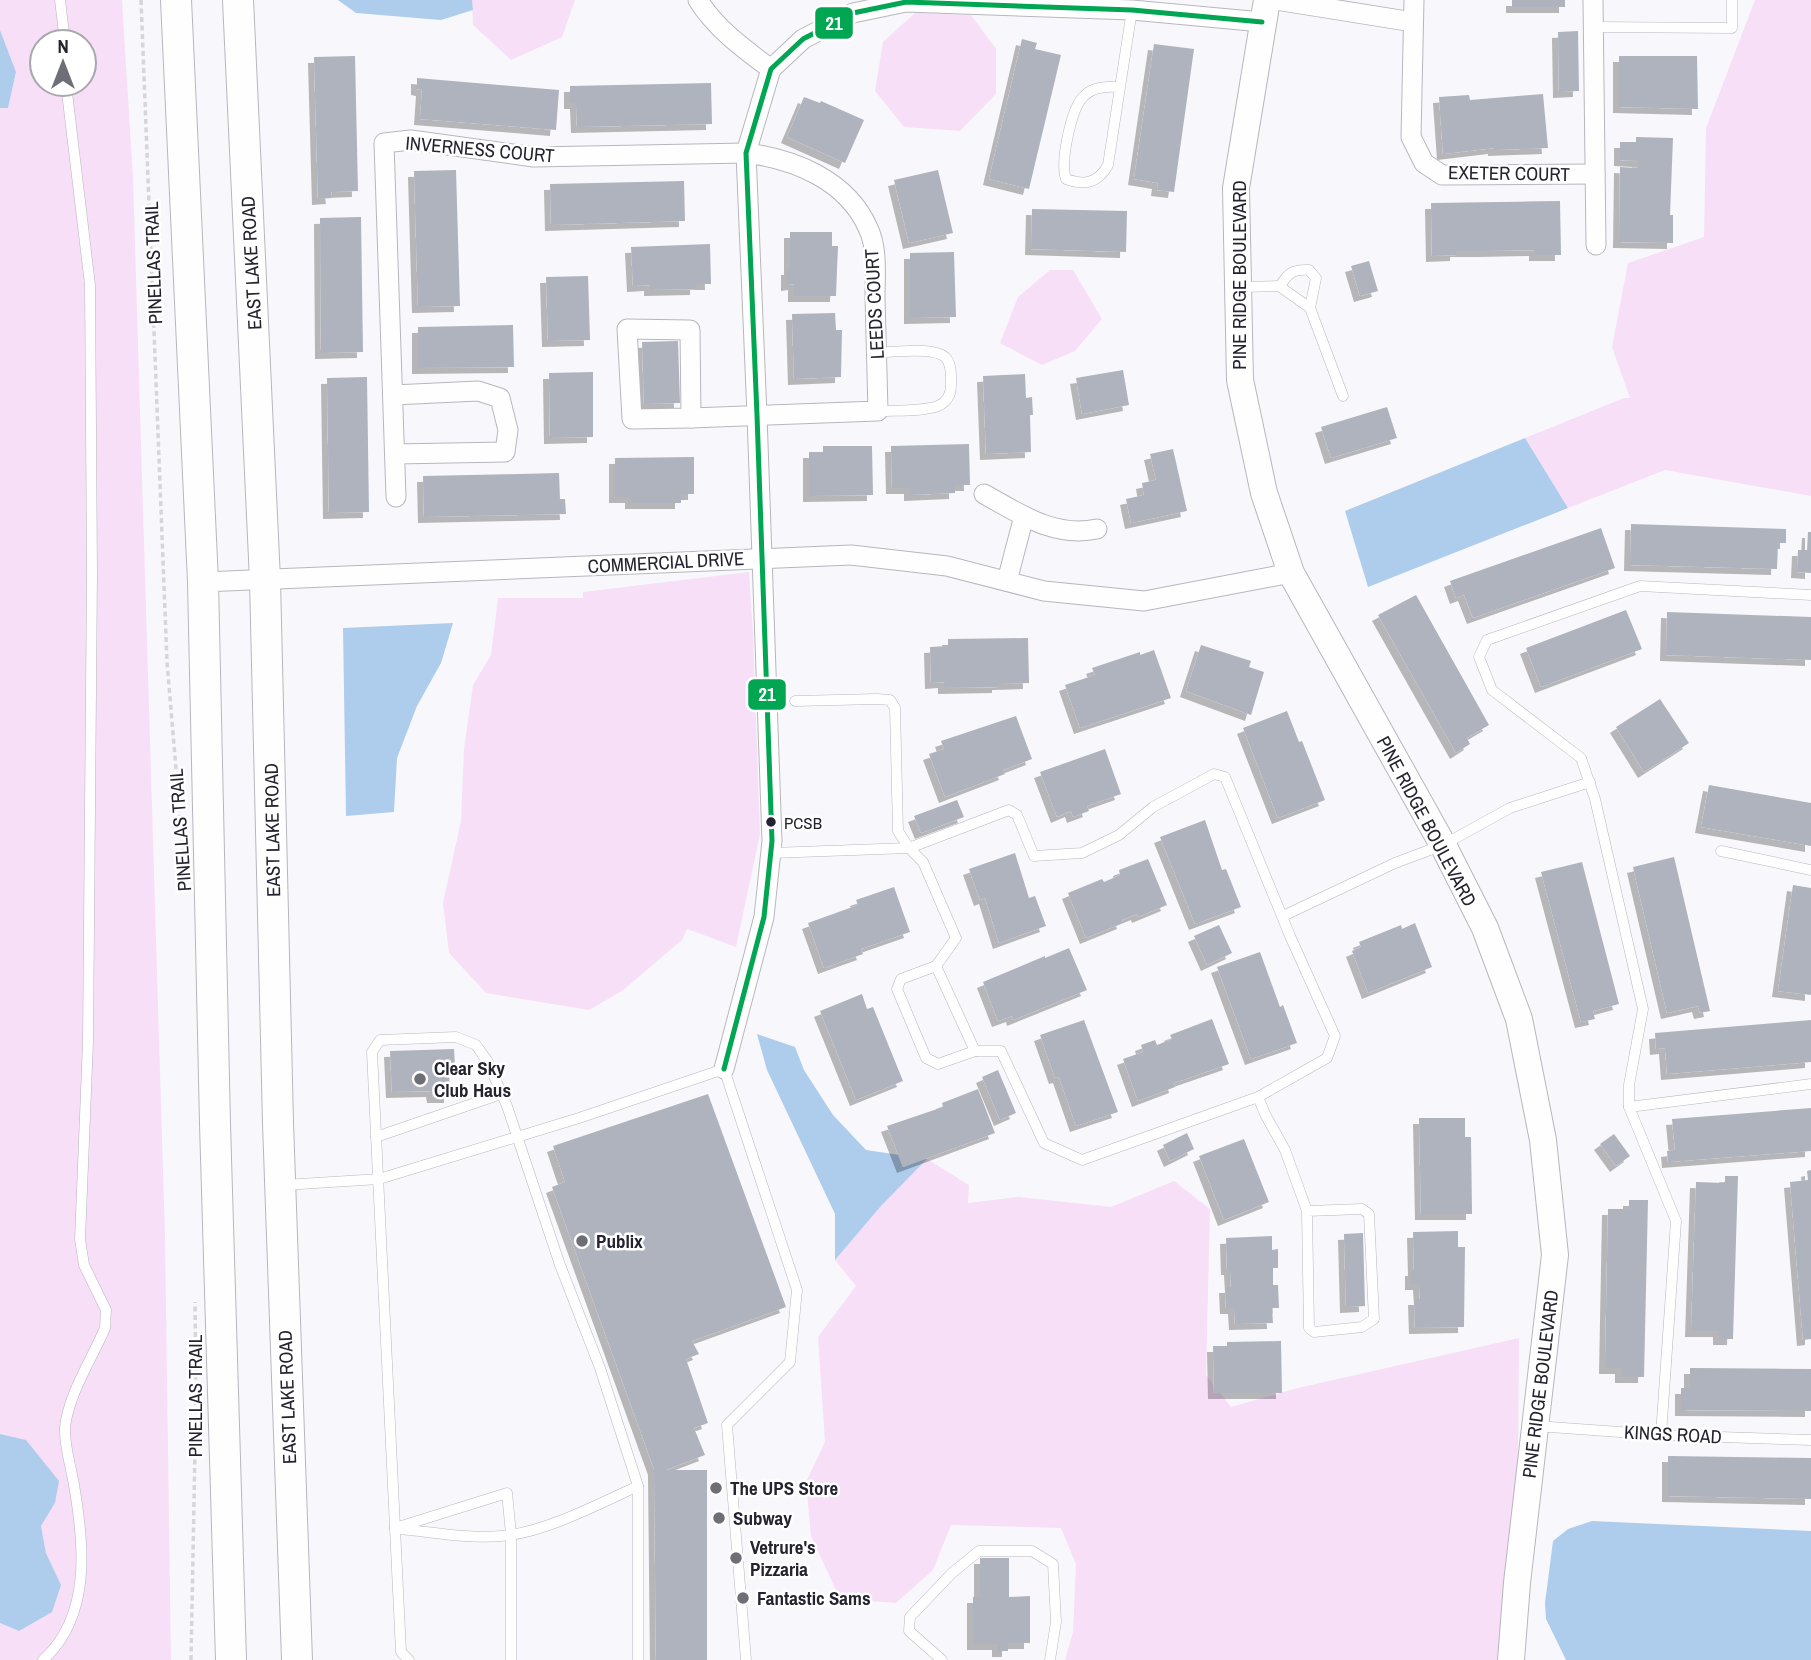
<svg xmlns="http://www.w3.org/2000/svg" width="1811" height="1660" font-family="'Archivo Narrow',sans-serif">
<style>
.green{fill:#f7dff7;fill-rule:evenodd}
.water{fill:#aecded}
.building{fill:#afb3be;filter:url(#shadow)}
.lines{fill:none;stroke-linecap:round;stroke-linejoin:round}
.lane-casing{stroke:#b7b6be;stroke-width:11}
.street-casing{stroke:#b7b6be;stroke-width:21}
.secondary-casing{stroke:#b7b6be;stroke-width:28}
.primary-casing{stroke:#b7b6be;stroke-width:32}
.path{stroke:#d6d6d8;stroke-width:3.5;stroke-dasharray:5 3.5;stroke-linecap:butt}
.lane{stroke:#fefeff;stroke-width:10}
.street{stroke:#fefeff;stroke-width:19}
.secondary{stroke:#fefeff;stroke-width:26}
.primary{stroke:#fefeff;stroke-width:30}
.bus-1-casing{stroke:#fff;stroke-width:10}
.bus-1{stroke:#00a651;stroke-width:5}
.bus-dot{fill:#242330;stroke:#fff;stroke-width:2.5}
.poi-dot{fill:#6e6e77;stroke:#fff;stroke-width:2.5}
.labels{text-anchor:middle;dominant-baseline:central;stroke-width:5;stroke-linejoin:round;paint-order:stroke}
.bus-label{font-size:17px;fill:#242330;stroke:#fff;text-anchor:start}
.street-label{font-size:19px;fill:#242330;stroke:#fff}
.poi-label{font-size:19px;font-weight:bold;fill:#242330;stroke:#fff;text-anchor:start}
.line-badge{stroke:#fff;stroke-width:2.5}
.badge-label{font-size:19px;text-anchor:middle;font-weight:bold;fill:#fff}
</style>
<defs>
<filter id="shadow"><feDropShadow dx="-6" dy="6" stdDeviation="0" flood-color="#0004"/></filter>
</defs>
<rect width="100%" height="100%" fill="#f8f8fc"/>
<g class="green">
<path d="M0 0H122L133 178 165 1236 171 1660H0V1623L20 1631 61 1585 46 1553 41 1526 55 1503 26 1441 0 1434V108H8L16 72 0 30ZM42 42H84V84H42Z"/>
<path d="M472 0H575L562 37 511 60 473 25Z"/>
<path d="M1755 0H1811V496L1665 470 1568 508 1525 438 1624 398H1630L1612 347 1628 263 1704 237 1706 128Z"/>
<path d="M915 13 971 15 996 49V94L960 131 904 127 875 91 883 42Z"/>
<path d="M1050 270H1073L1102 319 1075 351 1042 365 1000 343 1018 297Z"/>
<path d="M749 572 753 634 760 834 736 947 687 929 682 940 622 991 589 1010 486 993 449 953 443 903 461 821 464 749 473 685 491 655 498 598H583V592Z"/>
<path d="M927 1159 969 1185 968 1203 1019 1197 1111 1207 1174 1181 1210 1209 1206 1375 1231 1407 1298 1388 1519 1338 1518 1484 1497 1660H1065L1073 1632 1076 1564 1061 1528 951 1525 933 1570 896 1603 840 1599 811 1536 806 1482 825 1442 818 1337 856 1286 835 1260 881 1206Z"/>
</g>
<g class="water">
<path d="M338 0H472L473 10 441 20 356 13Z"/>
<path d="M0 30 16 72 8 108H0Z"/>
<path d="M1525 438 1568 508 1368 587 1345 511Z"/>
<path d="M453 623 441 663 417 706 397 758 394 812 346 816 343 628Z"/>
<path d="M757 1034 795 1047 804 1070 833 1115 866 1150 927 1159 881 1206 835 1260V1214L767 1070Z"/>
<path d="M0 1434 26 1440 59 1481 55 1503 41 1526 46 1553 61 1585 52 1612 19 1631 0 1623Z"/>
<path d="M1592 1521 1811 1531V1660H1566L1546 1619 1545 1603 1553 1541 1568 1529Z"/>
</g>
<g class="building">
<rect x="1512" y="0" width="53" height="7"/>
<path d="M1578 31 1579 91 1559 92 1558 32Z"/>
<path d="M1022 39 1037 43 1035 49 1061 55 1029 189 989 179Z"/>
<path d="M1154 44 1194 49 1174 192 1157 190 1158 183 1134 179Z"/>
<path d="M355 56 358 191 331 192 332 198 318 199 314 57Z"/>
<path d="M1619 56H1697L1698 109 1619 107Z"/>
<path d="M417 78 559 90 556 130 420 119 422 90 417 89Z"/>
<path d="M711 83 712 124 577 127 576 103H570V86Z"/>
<path d="M1543 94 1548 148 1494 150V148L1443 154 1439 97 1469 95 1470 100Z"/>
<path d="M804 97 820 103 821 101 864 120 845 163 787 137Z"/>
<path d="M1636 137 1673 138 1670 215H1673V243L1619 242 1620 167 1638 168V161L1620 160V142H1636Z"/>
<path d="M456 170 460 306 418 307 414 171Z"/>
<path d="M938 170 953 233 909 243 894 180Z"/>
<path d="M684 181 685 221 551 225 550 184Z"/>
<path d="M1560 201 1561 255H1535V250L1485 251H1456V255L1432 256 1431 203Z"/>
<path d="M1032 209 1127 211 1126 252 1031 249Z"/>
<path d="M361 217 363 352 321 353 320 218Z"/>
<path d="M790 232H832V246H838L836 296H794V284L787 285V269H790Z"/>
<path d="M710 244 711 284H696V289L650 290V285L633 286 631 247Z"/>
<path d="M954 252 956 317 910 318V253Z"/>
<path d="M1369 261 1378 291 1360 296 1351 266Z"/>
<path d="M588 276 590 340 548 341 546 277Z"/>
<path d="M835 313 836 330H842L841 377 794 379 792 314Z"/>
<path d="M513 325 514 367 418 368V327Z"/>
<path d="M678 341 680 403 644 404 642 342Z"/>
<path d="M1123 370 1129 405 1082 414 1076 378Z"/>
<path d="M593 372V437L550 438 549 373Z"/>
<path d="M1025 374 1026 398 1032 397 1033 415H1030L1031 452 986 454 983 376Z"/>
<path d="M367 377 369 512 329 513 327 378Z"/>
<path d="M1387 407 1397 438 1331 458 1321 427Z"/>
<path d="M969 444 970 485H955V493L932 494 910 495V488H892L891 446Z"/>
<path d="M823 446H872L873 495 809 496V452H823Z"/>
<path d="M1173 449 1187 511 1131 523 1126 499 1144 495 1142 483 1156 480 1150 454Z"/>
<path d="M694 457V494H681V503H631V497H615V458Z"/>
<path d="M559 473 560 499H565L566 514 424 517 423 476Z"/>
<path d="M1631 524 1786 529V543H1778L1777 569 1630 565Z"/>
<path d="M1601 528 1615 568 1473 618 1464 595 1456 598 1450 581Z"/>
<path d="M1808 532H1811V573L1797 572 1798 550H1807Z"/>
<path d="M1416 595 1489 725 1467 738 1470 744 1456 753 1378 615Z"/>
<path d="M1626 610 1642 649 1541 687 1526 648Z"/>
<path d="M1667 612 1811 617V660L1666 655Z"/>
<path d="M1028 638 1029 683 998 684V687L944 688V682L931 683 930 647 948 646V639Z"/>
<path d="M1201 645 1251 661 1249 667 1264 672 1251 715 1186 691Z"/>
<path d="M1154 650 1171 698 1080 728 1065 685 1095 675 1092 668 1140 652V655Z"/>
<path d="M1660 699 1689 743 1644 772 1616 727Z"/>
<path d="M1287 711 1299 742 1302 741 1325 800 1278 818 1243 728Z"/>
<path d="M1016 716 1032 759 1003 770 1005 774 945 797 929 754 944 749 941 741Z"/>
<path d="M1105 749 1121 794 1087 806 1089 811 1073 817 1071 811 1057 817 1040 772Z"/>
<path d="M1709 785 1811 803V846L1701 827Z"/>
<path d="M957 800 964 817 921 833 914 816Z"/>
<path d="M1205 820 1222 870 1226 869 1241 907 1195 924 1160 837Z"/>
<path d="M1015 853 1029 898 1035 896 1046 926 999 943 985 898 980 900 969 869Z"/>
<path d="M1674 857 1710 1011 1700 1013 1698 1006 1667 1013 1633 867Z"/>
<path d="M1148 859 1167 905 1138 917 1137 914 1122 920 1123 923 1086 938 1068 893 1102 879 1104 882 1120 875 1119 870Z"/>
<path d="M1582 862 1619 1004 1593 1011 1595 1019 1581 1022 1541 872Z"/>
<path d="M1793 885 1811 888V995L1778 991Z"/>
<path d="M894 887 910 932 861 949 863 954 824 968 808 923 858 905 856 900Z"/>
<path d="M1415 923 1432 967 1368 993 1352 951 1361 947 1359 942 1401 925 1402 929Z"/>
<path d="M1219 925 1232 953 1207 965 1194 936Z"/>
<path d="M1069 948 1087 990 1013 1020 1012 1016 998 1021 983 982 1045 956V958Z"/>
<path d="M1260 952 1280 1007 1283 1005 1297 1043 1251 1059 1217 967Z"/>
<path d="M862 994 867 1009 873 1007 903 1081 856 1100 820 1011Z"/>
<path d="M1212 1019 1229 1064 1174 1083 1175 1087 1138 1101 1123 1059 1143 1052 1141 1045 1155 1040 1157 1045 1172 1039 1170 1035Z"/>
<path d="M1084 1020 1118 1112 1076 1126 1059 1077 1055 1078 1040 1035Z"/>
<path d="M1811 1020V1062L1667 1074 1665 1048 1656 1049 1655 1033Z"/>
<path d="M454 1049 455 1066 449 1067 450 1097H433L432 1091 392 1092 390 1051Z"/>
<path d="M998 1070 1016 1113 1000 1120 982 1077Z"/>
<path d="M978 1089 995 1133 903 1167 887 1126 943 1107 942 1103Z"/>
<path d="M708 1094 786 1307 692 1341 699 1354 686 1359 708 1423 694 1428 705 1455 666 1470H707V1660H656L654 1469 552 1187 565 1182 553 1146Z"/>
<path d="M1811 1108V1151L1668 1162 1667 1151 1675 1150 1672 1119Z"/>
<path d="M1419 1118H1465V1137H1471L1472 1214H1421Z"/>
<path d="M1187 1133 1194 1149 1170 1161 1163 1145Z"/>
<path d="M1614 1134 1630 1156 1616 1166 1600 1144Z"/>
<path d="M1244 1139 1269 1202 1224 1220 1199 1156Z"/>
<path d="M1811 1170V1339L1803 1340 1790 1182 1808 1180 1807 1171Z"/>
<path d="M1725 1176H1738L1733 1339H1719V1331H1691L1696 1182 1725 1183Z"/>
<path d="M1629 1200H1648L1644 1377H1621V1368H1605L1608 1209H1629Z"/>
<path d="M1458 1231V1247H1465L1464 1327 1415 1328 1414 1299H1420L1419 1284H1411V1270H1414L1413 1232Z"/>
<path d="M1363 1233 1365 1306 1346 1307 1344 1234Z"/>
<path d="M1272 1236V1250L1278 1249V1268H1273V1285H1278L1279 1308H1272L1273 1323 1235 1324 1234 1308H1226L1225 1287H1231L1230 1269H1227L1226 1238Z"/>
<path d="M1281 1341 1282 1393H1214L1213 1346H1227V1342Z"/>
<path d="M1690 1368 1811 1369V1411L1681 1410V1388H1690Z"/>
<path d="M1668 1456 1811 1458V1499L1668 1496Z"/>
<path d="M980 1558H1009V1597L1030 1596V1643H1008V1651H998V1644H973V1597H980Z"/>
</g>
<g class="lines">
<g class="lane-casing">
<g id="lane">
<path d="M60 0 65 42"/>
<path d="M1593 27 1732 28V0"/>
<path d="M1120 87C1108 86 1093 86 1084 96 1071 108 1060 162 1066 179 1085 186 1098 183 1108 165L1132 10"/>
<path d="M1280 286C1288 273 1293 269 1309 270L1316 278 1310 308"/>
<path d="M1241 287 1279 286 1310 308 1343 396"/>
<path d="M877 353C892 352 935 346 946 358 952 365 951 377 951 385 951 394 947 402 938 406 921 412 896 410 878 411"/>
<path d="M795 701 877 699 890 700 895 708 898 831 909 848 923 862 956 938 936 966 975 1051H1001L1044 1143 1082 1160 1258 1097"/>
<path d="M1721 851 1811 870"/>
<path d="M771 853 909 848 1009 810 1017 815 1034 856 1082 853 1119 835 1153 807 1214 774 1225 777 1290 936 1335 1036 1327 1058 1258 1097 1265 1114 1285 1150 1307 1211 1362 1209 1369 1214 1374 1319 1362 1327 1314 1332 1309 1328 1307 1211"/>
<path d="M1283 916 1395 863 1443 845 1510 808 1590 782"/>
<path d="M936 966 901 979 897 989 926 1058 938 1064 975 1051"/>
<path d="M1629 1107 1811 1084"/>
<path d="M376 1137 501 1094"/>
<path d="M284 1185 379 1179 579 1118 724 1069 797 1290 790 1362 727 1425 746 1660"/>
<path d="M1536 1426 1661 1435 1811 1440"/>
<path d="M1661 1435 1676 1221 1629 1107V1085L1643 1009 1595 799 1581 758 1492 690 1479 657 1487 640 1640 586 1811 595"/>
<path d="M395 1528 507 1493 511 1534V1660"/>
<path d="M399 1529C433 1532 467 1539 501 1536 544 1533 599 1504 638 1486"/>
<path d="M43 1660C92 1616 84 1543 74 1485 71 1466 64 1446 65 1427 69 1393 92 1359 105 1328L106 1310 84 1265 80 1239 88 1042 92 573 90 285 66 84"/>
<path d="M409 1660 401 1652 372 1052 380 1040 456 1037 476 1045 488 1062 507 1106 560 1265 600 1368 638 1486V1660"/>
<path d="M942 1660 909 1631 910 1617 952 1573 979 1551H1032L1053 1564 1056 1622 1050 1660"/>
</g>
</g>
<g class="street-casing">
<g id="street">
<path d="M698 0C716 29 744 49 771 69"/>
<path d="M1276 0 1413 22"/>
<path d="M1414 0 1411 137 1424 163 1442 175 1595 174"/>
<path d="M1593 0 1596 245"/>
<path d="M627 329 690 330 691 418 632 419Z"/>
<path d="M393 395 478 391 500 398 508 430 505 452 395 454"/>
<path d="M984 494C1020 514 1054 538 1097 529"/>
<path d="M396 497 384 143 411 140 534 157 746 153C794 159 847 180 868 228 878 248 875 276 875 297 876 335 877 373 878 411L691 418"/>
<path d="M1007 581 1024 516"/>
<path d="M203 582 851 555 947 566 1044 591 1144 601 1291 573"/>
<path d="M724 1069 764 917 772 841 757 415 746 153 771 69 803 39 853 13 906 2 1132 10 1262 22"/>
</g>
</g>
<g class="secondary-casing">
<path id="secondary" d="M1267 0 1236 188 1240 380 1264 493 1291 573 1443 845 1485 928 1519 1019 1543 1140 1555 1255 1517 1583 1511 1660"/>
</g>
<g class="primary-casing">
<g id="primary">
<path d="M176 0 203 582 215 1124 231 1660"/>
<path d="M238 0 265 580 278 1123 297 1660"/>
</g>
</g>
<g class="path">
<path d="M141 0 167 662 184 864"/>
<path d="M191 1660 196 1396 195 1302"/>
</g>
<use href="#lane" class="lane"/>
<use href="#street" class="street"/>
<use href="#secondary" class="secondary"/>
<use href="#primary" class="primary"/>
<g class="bus-1-casing">
<path id="bus-1" d="M724 1069 764 917 772 841 757 415 746 153 771 69 803 39 853 13 906 2 1132 10 1262 22"/>
</g>
<use href="#bus-1" class="bus-1"/>
</g>
<circle class="bus-dot" cx="771" cy="822" r="6"/>
<g class="poi-dot">
<circle cx="420" cy="1079" r="7"/>
<circle cx="582" cy="1241" r="7"/>
<circle cx="716" cy="1488" r="7"/>
<circle cx="719" cy="1518" r="7"/>
<circle cx="736" cy="1558" r="7"/>
<circle cx="743" cy="1598" r="7"/>
</g>
<g class="labels">
<g class="bus-label">
<text x="784" y="822">PCSB</text>
</g>
<g class="street-label">
<text transform="translate(480 149) rotate(5)">INVERNESS COURT</text>
<text transform="translate(1509 173) rotate(1)">EXETER COURT</text>
<text transform="translate(153 263) rotate(-92)">PINELLAS TRAIL</text>
<text transform="translate(251 263) rotate(-93)">EAST LAKE ROAD</text>
<text transform="translate(1239 275) rotate(-90)">PINE RIDGE BOULEVARD</text>
<text transform="translate(874 304) rotate(-93)">LEEDS COURT</text>
<text transform="translate(666 562) rotate(-3)">COMMERCIAL DRIVE</text>
<text transform="translate(1427 821) rotate(62)">PINE RIDGE BOULEVARD</text>
<text transform="translate(180 830) rotate(-94)">PINELLAS TRAIL</text>
<text transform="translate(272 830) rotate(-91)">EAST LAKE ROAD</text>
<text transform="translate(1540 1384) rotate(-83)">PINE RIDGE BOULEVARD</text>
<text transform="translate(195 1396) rotate(-90)">PINELLAS TRAIL</text>
<text transform="translate(287 1397) rotate(-92)">EAST LAKE ROAD</text>
<text transform="translate(1673 1434) rotate(3)">KINGS ROAD</text>
</g>
<g class="poi-label">
<text x="434" y="1068">Clear Sky<tspan x="434" dy="22">Club Haus</tspan></text>
<text x="596" y="1241">Publix</text>
<text x="730" y="1488">The UPS Store</text>
<text x="733" y="1518">Subway</text>
<text x="750" y="1547">Vetrure's<tspan x="750" dy="22">Pizzaria</tspan></text>
<text x="757" y="1598">Fantastic Sams</text>
</g>
</g>
<g class="line-badge">
<rect x="814" y="6" width="40" height="34" rx="7" fill="#00a651"/>
<rect x="747" y="678" width="40" height="33" rx="7" fill="#00a651"/>
</g>
<g class="badge-label">
<text x="834" y="30">21</text>
<text x="767" y="701">21</text>
</g>
<g transform="translate(63 63)"><circle r="33" fill="#ffffff" stroke="#a7a7ac" stroke-width="2"/>
<path d="M0-5L12 26L0 18L-12 26Z" fill="#6e6e77"/>
<text y="-10" font-size="19" font-weight="bold" text-anchor="middle" fill="#242330">N</text>
</g>
</svg>
